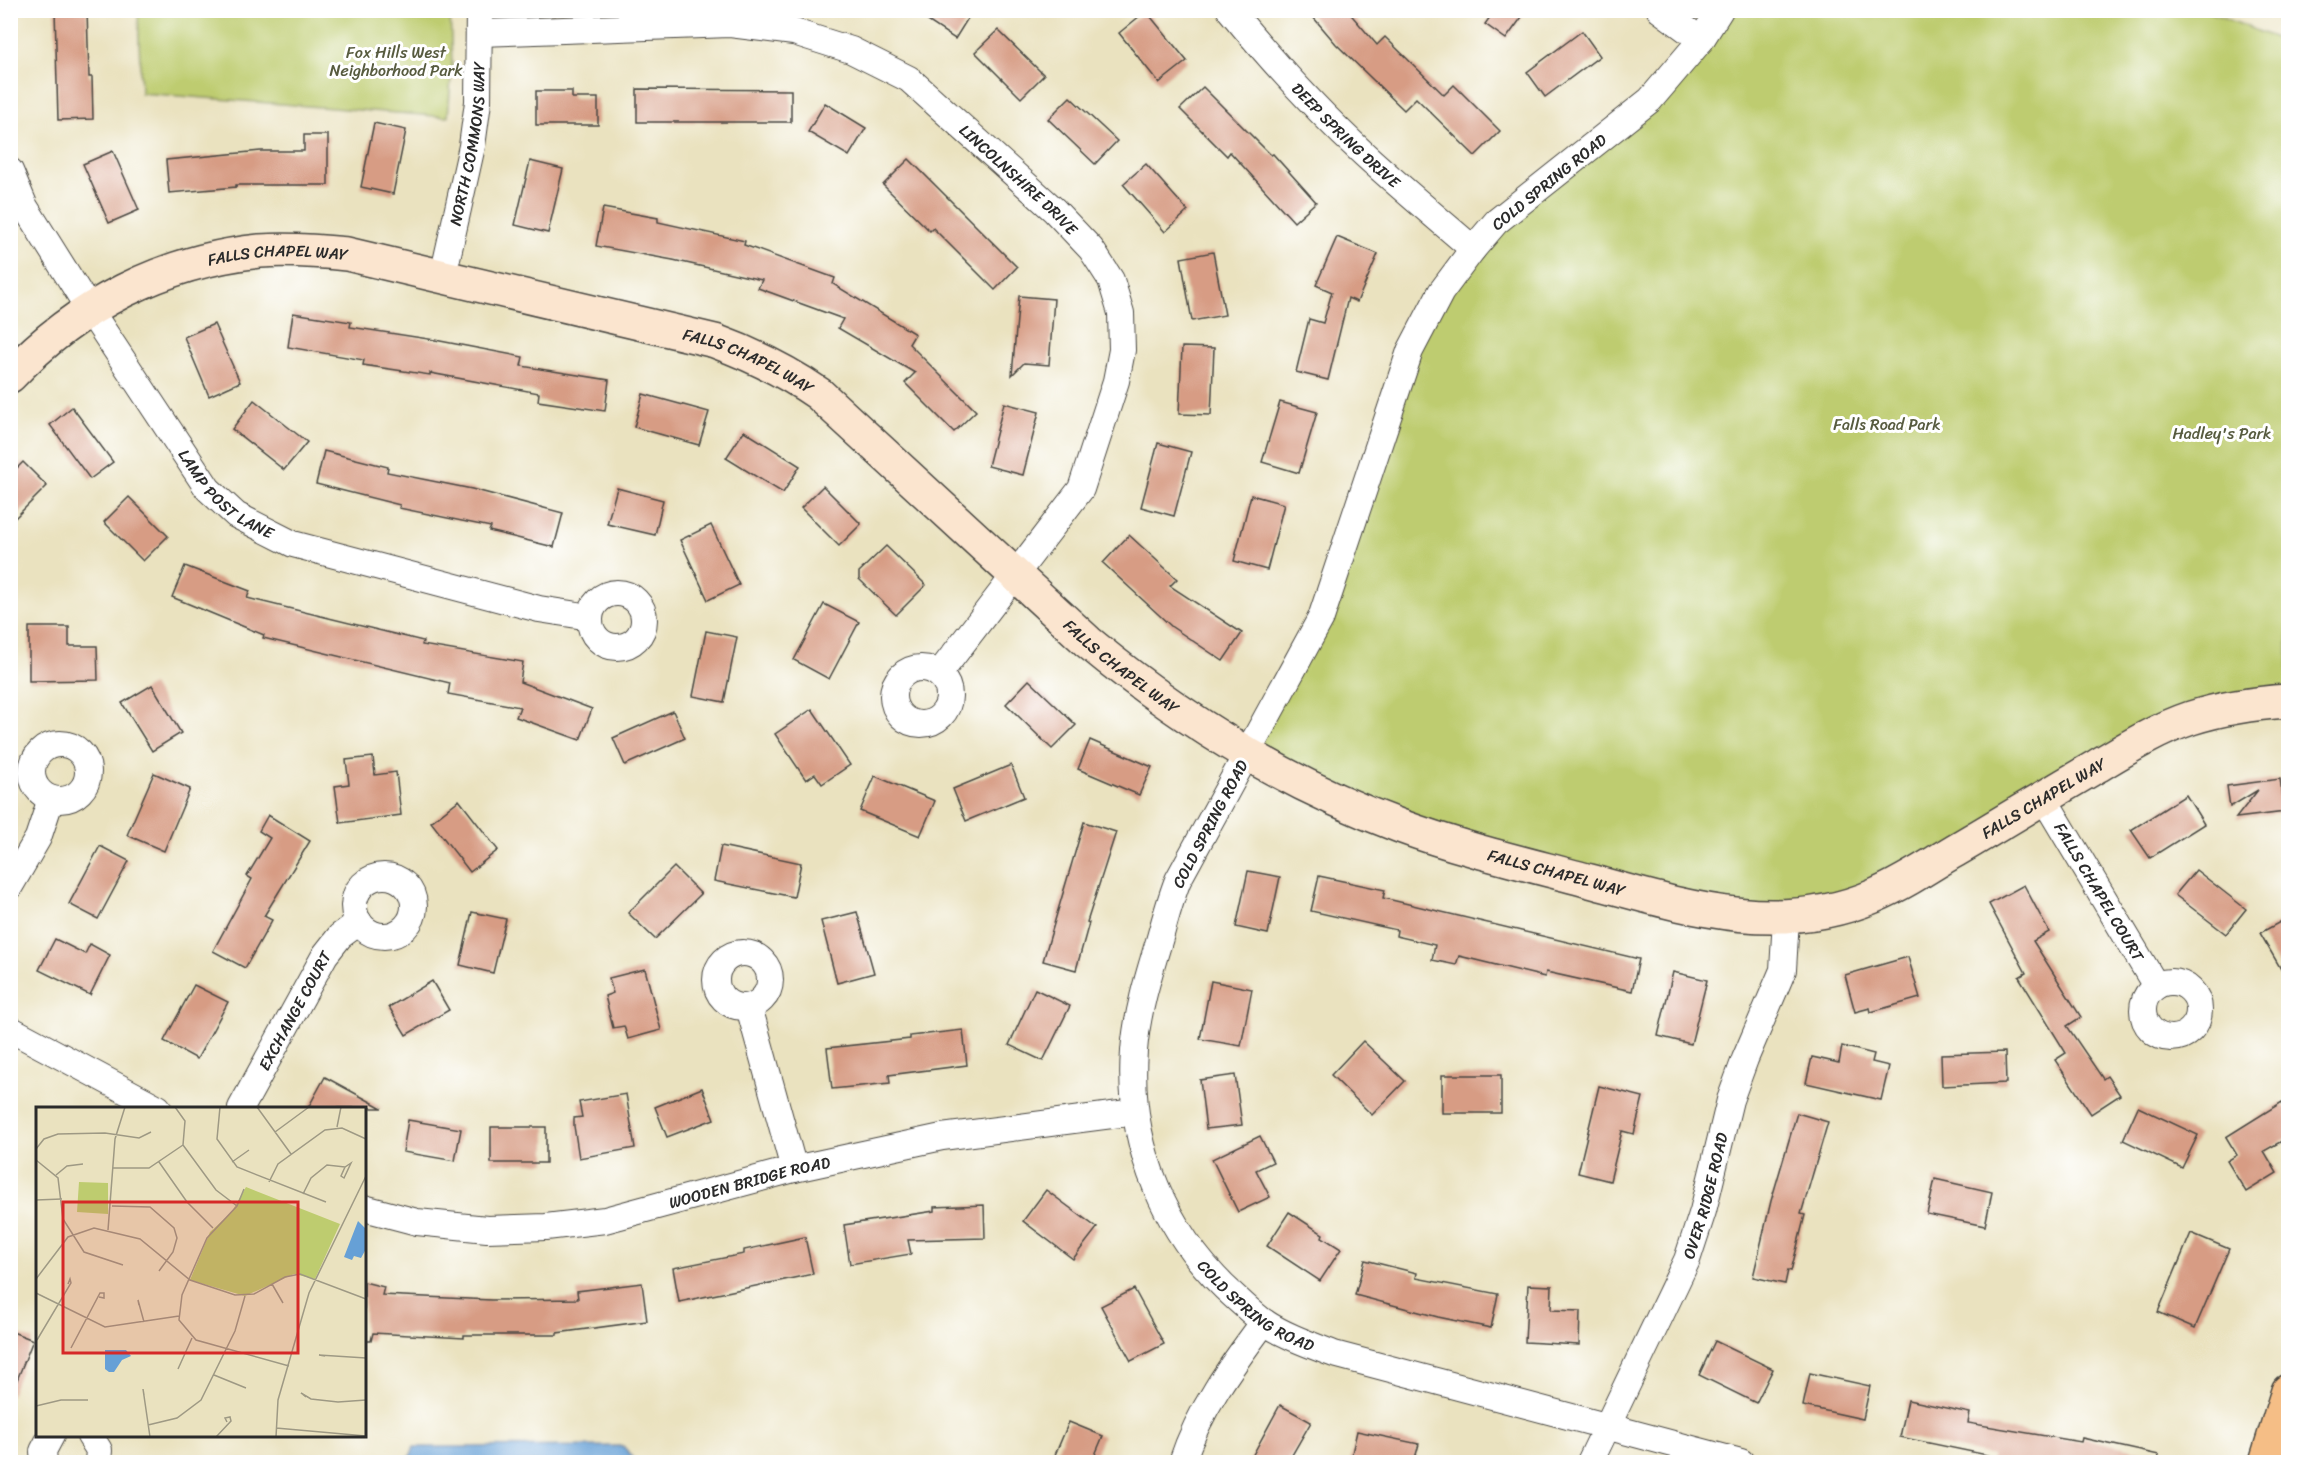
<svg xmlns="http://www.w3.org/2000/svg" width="2299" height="1473" font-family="Sriracha,sans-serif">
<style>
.green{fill:#becc6f;stroke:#747c4d;stroke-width:1.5}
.water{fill:#66a0d6;stroke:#486680;stroke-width:1.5}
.building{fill:#d79c84}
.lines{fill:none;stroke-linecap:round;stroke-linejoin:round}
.street-casing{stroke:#484641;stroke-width:28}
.secondary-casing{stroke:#484641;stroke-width:36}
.primary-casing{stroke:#484641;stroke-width:36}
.street{stroke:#fff;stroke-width:26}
.secondary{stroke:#fbe5cf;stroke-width:33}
.primary{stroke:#f5be86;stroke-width:33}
.labels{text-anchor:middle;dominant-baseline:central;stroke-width:6;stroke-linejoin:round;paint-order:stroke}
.park-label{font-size:16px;fill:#575b3f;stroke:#fff}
.street-label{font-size:16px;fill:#2b2b2b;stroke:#fff}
.inset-road{fill:none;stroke:#9e9984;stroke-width:1.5}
.view{fill:#d62828;fill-opacity:0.15;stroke:#d62828;stroke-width:3}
.inset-edge{fill:none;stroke:#2b2b2b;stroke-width:3}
</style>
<rect width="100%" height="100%" fill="#fff"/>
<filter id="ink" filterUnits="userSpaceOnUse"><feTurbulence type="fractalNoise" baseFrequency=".0167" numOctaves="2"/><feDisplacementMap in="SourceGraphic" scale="12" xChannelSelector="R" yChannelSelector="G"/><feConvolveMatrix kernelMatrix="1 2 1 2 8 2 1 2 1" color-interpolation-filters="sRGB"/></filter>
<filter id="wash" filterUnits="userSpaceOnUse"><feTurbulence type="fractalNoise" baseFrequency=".008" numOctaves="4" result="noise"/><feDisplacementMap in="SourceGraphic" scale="24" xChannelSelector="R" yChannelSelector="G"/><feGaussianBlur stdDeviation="1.35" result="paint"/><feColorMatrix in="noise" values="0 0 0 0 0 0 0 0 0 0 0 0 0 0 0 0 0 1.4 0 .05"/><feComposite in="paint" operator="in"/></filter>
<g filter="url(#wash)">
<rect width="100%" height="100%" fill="#eae2bf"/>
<g class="green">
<path d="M138 11H450L452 65 448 117 141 93Z"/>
<path d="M1720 11H2207L2288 43V701L2216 712 1984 834 1786 918 1528 865 1248 755 1321 618 1410 351 1473 249 1650 100Z"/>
</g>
<path class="water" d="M623 1446 637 1462H408L414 1447Z"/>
<g id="blocks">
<g class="building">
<path d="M55 10H87L89 77H92L93 119 58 120Z"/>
<path d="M911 10H973L955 39Z"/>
<path d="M1307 10H1347L1377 45 1385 37 1444 95 1454 85 1500 131 1475 156 1416 98 1404 110 1336 44Z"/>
<path d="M1495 10H1527L1506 39 1485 24Z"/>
<path d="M1146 11 1187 61 1159 83 1119 33Z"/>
<path d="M998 30 1044 75 1021 98 975 52Z"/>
<path d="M1582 31 1600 56 1545 97 1527 72Z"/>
<path d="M1203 87 1271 155 1273 154 1316 202 1294 222 1230 152 1227 156 1180 109Z"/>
<path d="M637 89 791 90V122H637Z"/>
<path d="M536 91H572V98H598V125H536Z"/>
<path d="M1070 97 1117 141 1095 164 1048 119Z"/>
<path d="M825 103 866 128 849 156 808 132Z"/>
<path d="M374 123 406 130 393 194 361 187Z"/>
<path d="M304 135H328V185H236V187L169 193 166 160 261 151H304Z"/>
<path d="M113 151 139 210 109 223 83 164Z"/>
<path d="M909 159 1017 267 995 290 933 228 930 231 883 185Z"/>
<path d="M530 161 563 169 548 233 515 225Z"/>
<path d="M1146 164 1188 211 1165 232 1123 184Z"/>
<path d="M603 208 658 218V222L745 241 744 245 835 278 833 284 915 334 909 344 976 411 954 432 905 383 915 373 838 328 843 319 758 288 762 280 673 260 596 246Z"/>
<path d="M1337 237 1378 254 1357 302 1348 298 1328 380 1296 372 1309 319 1323 323 1332 292 1316 285Z"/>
<path d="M1213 252 1225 315 1192 321 1181 258Z"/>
<path d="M1019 296 1054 299 1049 365 1024 363 1012 375Z"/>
<path d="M293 313 351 322 350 327 435 340 523 357 521 366 609 380 605 411 538 401 539 393 430 373V375L363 365 364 360 288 347Z"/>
<path d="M214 324 240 382 209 396 184 337Z"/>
<path d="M1182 347 1214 348 1211 415 1179 414Z"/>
<path d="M643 394 709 412 699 445 634 427Z"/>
<path d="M254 400 307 442 284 470 232 429Z"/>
<path d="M1280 402 1317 412 1299 473 1262 462Z"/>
<path d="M1004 403 1039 412 1023 475 988 466Z"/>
<path d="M72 407 113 462 90 479 50 425Z"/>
<path d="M744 431 800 466 783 493 726 458Z"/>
<path d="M1158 443 1191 452 1174 516 1141 507Z"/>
<path d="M324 451 388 467 387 472 472 489 563 513 554 547 489 531 491 527 399 508 400 505 316 484Z"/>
<path d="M23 462 47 486 10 523V475Z"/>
<path d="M823 486 861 524 839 546 801 508Z"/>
<path d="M617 488 663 500 655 535 607 524Z"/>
<path d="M1251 495 1284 504 1267 570 1234 561Z"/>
<path d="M129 497 168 536 143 561 104 522Z"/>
<path d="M711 525 739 585 708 600 680 540Z"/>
<path d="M1129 535 1177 579 1170 586 1242 633 1223 661 1172 627 1103 563Z"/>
<path d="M886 546 926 585 896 615 859 579V572Z"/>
<path d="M185 566 250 591 247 598 423 641 422 645 523 662 520 682 592 709 580 740 516 717 520 707 448 694 450 683 263 638 264 635 172 597Z"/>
<path d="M824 604 859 622 829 679 794 660Z"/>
<path d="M29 627H69V646H97L98 680 29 681Z"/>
<path d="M706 631 737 637 724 702 693 696Z"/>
<path d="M1029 680 1076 725 1052 749 1006 704Z"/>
<path d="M152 685 181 733 152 751 122 703Z"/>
<path d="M812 709 850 765 822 784 815 774 806 780 775 734Z"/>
<path d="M673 711 685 738 625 765 613 738Z"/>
<path d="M1090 740 1152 767 1139 795 1078 769Z"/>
<path d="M373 757 375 775 396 772 401 815 340 823 335 786 349 784 346 760Z"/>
<path d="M1011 765 1024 797 966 821 953 789Z"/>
<path d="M154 773 190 789 164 851 127 835Z"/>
<path d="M875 776 935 801 920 836 860 811Z"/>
<path d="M2280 779 2285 812 2236 818 2258 790 2230 807 2227 786Z"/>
<path d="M2186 795 2204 824 2150 858 2131 830Z"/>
<path d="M459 800 498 850 470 872 431 822Z"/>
<path d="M268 815 310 841 264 916 272 920 245 968 213 951 252 879 247 876 270 838 259 831Z"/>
<path d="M1084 822 1116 832 1087 922 1089 923 1076 970 1043 961Z"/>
<path d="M100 846 129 861 98 919 69 904Z"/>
<path d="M721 846 801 863 794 897 714 881Z"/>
<path d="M674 867 701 894 655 939 628 913Z"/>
<path d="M2196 870 2246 909 2226 934 2175 895Z"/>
<path d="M1248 871 1280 877 1268 934 1236 927Z"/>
<path d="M1319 876 1385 890 1383 898 1639 959 1632 991 1546 972 1545 977 1459 956 1456 965 1432 960 1435 945 1396 936 1397 930 1311 911Z"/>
<path d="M2024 885 2049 932 2033 941 2081 1017 2067 1026 2103 1079 2107 1076 2120 1095 2091 1114 2055 1060 2066 1053 2019 977 2026 973 1989 904Z"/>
<path d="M472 912 506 919 493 973 460 965Z"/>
<path d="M857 912 874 973 837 983 821 921Z"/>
<path d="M2289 917V983L2260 933Z"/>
<path d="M55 939 85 954 90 944 110 955 90 995 39 970Z"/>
<path d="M1908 957 1920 998 1871 1012 1870 1008 1855 1012 1845 975Z"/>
<path d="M645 969 661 1030 628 1039 624 1026 613 1028 605 996 613 993 609 978Z"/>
<path d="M1673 972 1707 980 1691 1044 1658 1036Z"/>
<path d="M432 981 449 1010 406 1035 389 1007Z"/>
<path d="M1211 981 1252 989 1241 1046 1200 1039Z"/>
<path d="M194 985 228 1002 197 1059 164 1041Z"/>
<path d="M1035 989 1070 1006 1043 1061 1009 1045Z"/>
<path d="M963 1030 967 1065 889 1075 890 1083 832 1089 827 1048 910 1039V1036Z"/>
<path d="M1363 1041 1405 1081 1372 1115 1331 1075Z"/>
<path d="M1842 1046 1874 1054 1872 1062 1889 1066 1881 1100 1806 1083 1812 1057 1839 1063Z"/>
<path d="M2005 1052 2006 1083 1942 1086 1941 1054Z"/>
<path d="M1235 1075 1242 1125 1206 1129 1200 1080Z"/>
<rect x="1442" y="1075" width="59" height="38"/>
<path d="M325 1077 382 1108H308Z"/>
<path d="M1599 1086 1643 1097 1634 1134 1622 1131 1610 1181 1578 1173Z"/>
<path d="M702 1088 714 1119 667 1137 655 1107Z"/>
<path d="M626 1094 635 1148 579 1158 574 1126V1118L582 1117 579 1102Z"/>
<path d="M2282 1102 2289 1112V1137L2264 1151 2277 1173 2246 1192 2227 1161 2237 1155 2226 1137Z"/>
<path d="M2138 1107 2198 1135 2182 1168 2123 1140Z"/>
<path d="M1797 1113 1828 1122 1801 1214 1805 1215 1791 1271 1788 1270 1785 1284 1753 1277 1771 1201Z"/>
<path d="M408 1120 461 1129 455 1161 403 1152Z"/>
<rect x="491" y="1127" width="55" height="36"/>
<path d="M1260 1136 1273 1162 1256 1170 1270 1197 1238 1212 1212 1159Z"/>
<path d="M1935 1179 1992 1192 1985 1226 1927 1214Z"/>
<path d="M1046 1190 1097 1228 1073 1259 1023 1221Z"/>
<path d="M984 1205 985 1238 908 1240 911 1254 850 1264 844 1225 934 1211V1207Z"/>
<path d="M1289 1212 1323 1234 1322 1237 1341 1249 1320 1281 1267 1246Z"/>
<path d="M2191 1233 2229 1249 2195 1328 2158 1312Z"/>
<path d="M805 1237 813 1274 679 1302 673 1268 744 1254V1250Z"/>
<path d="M1365 1260 1417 1273 1416 1278 1498 1294 1491 1328 1438 1317 1355 1295Z"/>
<path d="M364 1282 384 1287 382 1295 491 1300 578 1299 577 1291 642 1283 647 1321 557 1333V1335H464V1338L373 1333 371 1341H364Z"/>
<path d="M1528 1285 1552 1286 1551 1310 1580 1311 1579 1345 1525 1342Z"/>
<path d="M1134 1289 1164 1344 1131 1361 1101 1306Z"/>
<path d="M10 1331 33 1340 11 1395H10Z"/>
<path d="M1715 1341 1773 1369 1756 1403 1699 1375Z"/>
<path d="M1810 1373 1870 1386 1863 1419 1803 1406Z"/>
<path d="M1908 1400 1970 1413 1968 1423 2081 1442 2082 1438 2159 1455 2158 1462H1991L1992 1456 1900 1437Z"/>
<path d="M1280 1405 1311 1422 1288 1462H1249Z"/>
<path d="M1069 1422 1103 1436 1092 1462H1052Z"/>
<path d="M1357 1431 1419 1444 1414 1462H1350Z"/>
</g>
</g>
</g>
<g filter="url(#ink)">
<use href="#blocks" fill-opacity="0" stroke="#484641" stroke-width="1.5"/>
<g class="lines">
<g class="street-casing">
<g id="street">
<path id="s1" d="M1230 10C1272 61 1316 110 1365 155 1400 187 1437 218 1473 249"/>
<path d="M1660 10 1701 40"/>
<path id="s2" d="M1720 10 1701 40 1650 100 1496 222 1473 249 1441 292 1410 351 1321 618 1178 880C1170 900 1165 920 1159 941 1148 977 1137 1013 1134 1051 1127 1146 1166 1236 1236 1298 1245 1306 1254 1315 1264 1322 1285 1336 1311 1345 1334 1354L1741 1462"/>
<path id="s3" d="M480 33 730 24 794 32 851 50 909 79 1054 210 1091 249 1111 280 1121 313 1122 350 1116 381 1081 489 939 674"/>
<path id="s4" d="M10 171 25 207 89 309 208 489 236 515 293 544 539 609 590 617"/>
<path id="s5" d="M443 276 472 146 478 102 479 10"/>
<circle cx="617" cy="620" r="27"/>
<circle cx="921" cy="696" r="28"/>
<circle cx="60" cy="772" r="28"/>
<path id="s6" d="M2043 797 2156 986"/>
<circle cx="384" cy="906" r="30"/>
<path d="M10 886 38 838 51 799"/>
<circle cx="743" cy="980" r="27"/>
<circle cx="2171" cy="1010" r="28"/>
<path d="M749 1007 794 1169"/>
<path d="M10 1029 158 1108"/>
<path id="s7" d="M241 1108 325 955 340 936 359 922"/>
<path id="s8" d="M364 1208 417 1222 487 1229 546 1227 605 1220 794 1169 942 1137 1135 1112"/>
<path d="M90 1436 99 1450 98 1462"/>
<path d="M44 1462 43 1451 51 1436"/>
<path d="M1182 1462C1199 1410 1231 1366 1264 1322"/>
<path id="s9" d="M1590 1462 1687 1260 1703 1211 1730 1100 1745 1059 1783 970 1786 918"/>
</g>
</g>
<g class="secondary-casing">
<g id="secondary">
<path id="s10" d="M10 376C77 305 163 261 260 251 289 249 318 251 347 254L715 341C753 355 786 371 819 394L1088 642C1181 719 1286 784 1400 826 1462 849 1527 864 1590 881 1685 907 1779 937 1874 896 1900 885 1925 869 1949 854 1999 825 2047 795 2097 766 2127 748 2158 729 2191 718 2222 708 2256 703 2288 701"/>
</g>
</g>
<g class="primary-casing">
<path id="primary" d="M2266 1462 2288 1391"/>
</g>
<use href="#street" class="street"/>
<use href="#secondary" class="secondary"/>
<use href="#primary" class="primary"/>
</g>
</g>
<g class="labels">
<g class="park-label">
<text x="396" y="52">Fox Hills West<tspan x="396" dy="18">Neighborhood Park</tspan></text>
<text x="1887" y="424">Falls Road Park</text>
<text x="2222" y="433">Hadley's Park</text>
</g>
<g class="street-label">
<text stroke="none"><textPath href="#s1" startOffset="171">DEEP SPRING DRIVE</textPath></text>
<text stroke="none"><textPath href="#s5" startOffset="135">NORTH COMMONS WAY</textPath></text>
<text stroke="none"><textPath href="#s3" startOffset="588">LINCOLNSHIRE DRIVE</textPath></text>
<text transform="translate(1549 182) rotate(-39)">COLD SPRING ROAD</text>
<text stroke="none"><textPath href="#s10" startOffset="303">FALLS CHAPEL WAY</textPath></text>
<text stroke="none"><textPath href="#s10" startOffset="789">FALLS CHAPEL WAY</textPath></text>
<text stroke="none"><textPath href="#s4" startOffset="392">LAMP POST LANE</textPath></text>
<text stroke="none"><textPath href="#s10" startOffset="1275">FALLS CHAPEL WAY</textPath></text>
<text stroke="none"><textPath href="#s10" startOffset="2282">FALLS CHAPEL WAY</textPath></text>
<text transform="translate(1210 824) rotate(-62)">COLD SPRING ROAD</text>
<text stroke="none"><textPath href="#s10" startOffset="1761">FALLS CHAPEL WAY</textPath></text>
<text stroke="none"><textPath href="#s6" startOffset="110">FALLS CHAPEL COURT</textPath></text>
<text stroke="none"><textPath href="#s7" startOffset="111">EXCHANGE COURT</textPath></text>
<text stroke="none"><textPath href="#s8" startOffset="393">WOODEN BRIDGE ROAD</textPath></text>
<text stroke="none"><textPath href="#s9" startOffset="291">OVER RIDGE ROAD</textPath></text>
<text stroke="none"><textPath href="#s2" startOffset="1521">COLD SPRING ROAD</textPath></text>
</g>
</g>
<g transform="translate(36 1107)">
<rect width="330" height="330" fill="#eae2bf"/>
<path d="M43 75 72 76V107L41 105ZM210 80 304 117 279 172 258 167 209 189 154 173 174 125 195 106Z" fill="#becc6f"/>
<path d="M322 114 330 122V142L325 151 318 149 316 153 308 150ZM69 243H90L95 249 86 253 78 265H73L69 262Z" fill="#66a0d6"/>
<path class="inset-road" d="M139 0 149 14 147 38 180 83 201 99M184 0 181 32 201 60 290 95M221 0 255 47M301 20 305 0M239 25 273 0M0 42 8 32 22 27 69 26 103 31 115 25M0 53 22 71 27 112 48 145 87 158M123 55 151 95 177 121M196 55 213 43M77 61H113L147 38M20 68 31 59 47 57M233 75 242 57 289 23 306 21 330 32M208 82 201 99 171 131 146 188 143 213 160 233 253 259M267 87 275 71 291 58 309 60 315 56 308 71 305 69 309 60M0 93 26 92M76 99 114 100 138 121 141 131 137 145 123 164M72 123 79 32 89 0M0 172 32 130 58 121 104 132 154 173 199 188 218 187 249 170 264 167 330 192M236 177 247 196M0 186 69 220 143 209M103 198 102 193 108 215M1 233 35 176 34 172 32 177M35 241 64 186H68V191L63 190M289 249 283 248 330 251M142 262 156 231M178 268 210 281M108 288 107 282 114 330M270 290 265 286 275 292 302 295 330 293M0 299 25 293H52M112 318 141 311 165 293 199 224 209 189M240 321 330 329M180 330 195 314 194 310 189 311 191 315M240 330 242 293 273 186 330 69"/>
<path class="view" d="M27 95H262V246H27Z"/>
<rect width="330" height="330" class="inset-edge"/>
</g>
<rect width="2299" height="1473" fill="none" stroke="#fff" stroke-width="36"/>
</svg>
